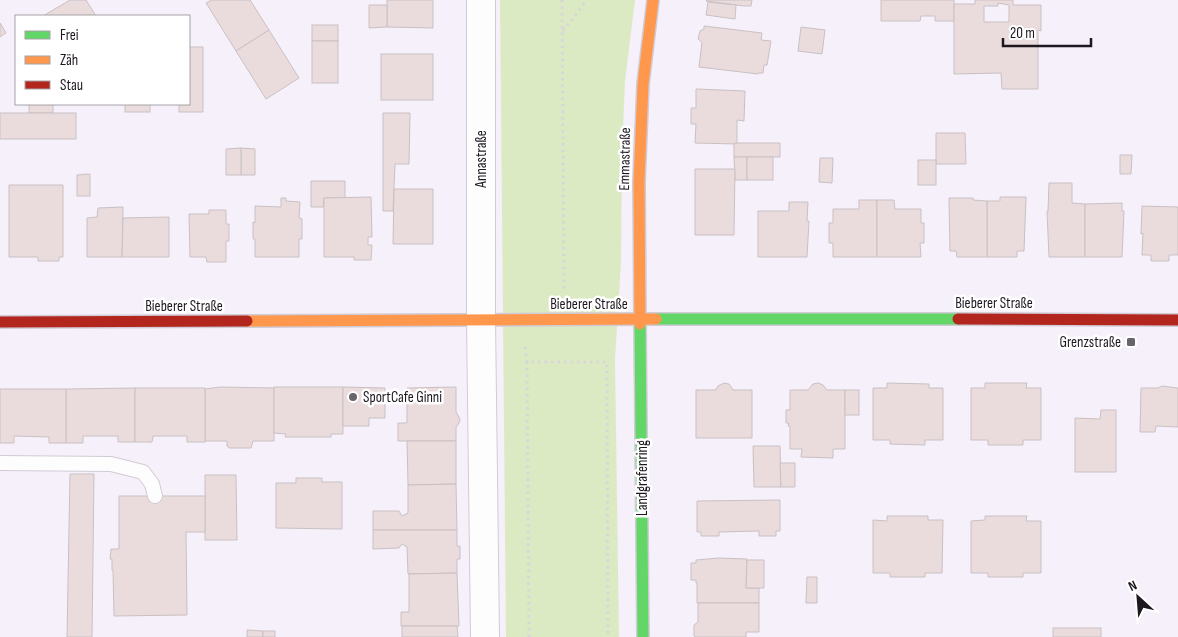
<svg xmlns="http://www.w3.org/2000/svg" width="1178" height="637" font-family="'Sofia Sans Condensed',sans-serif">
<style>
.green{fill:#dceac3}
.building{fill:#eadcdd;stroke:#c9c0c3;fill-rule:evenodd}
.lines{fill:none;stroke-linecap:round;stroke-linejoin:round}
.lane-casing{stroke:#d1cbd5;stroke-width:16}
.street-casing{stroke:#d1cbd5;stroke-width:30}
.fast-casing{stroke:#d1cbd5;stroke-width:14}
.slow-casing{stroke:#d1cbd5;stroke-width:14}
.jam-casing{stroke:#d1cbd5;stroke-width:14}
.path{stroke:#d7d6d8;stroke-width:3;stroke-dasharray:2.5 4;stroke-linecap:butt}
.lane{stroke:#fefdfe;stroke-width:14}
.street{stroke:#fefdfe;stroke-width:28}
.fast{stroke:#63d668;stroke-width:11}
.slow{stroke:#ff974d;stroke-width:11}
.jam{stroke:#b3261e;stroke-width:11}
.poi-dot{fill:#69636c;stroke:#fff;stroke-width:2}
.labels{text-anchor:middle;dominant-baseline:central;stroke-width:5;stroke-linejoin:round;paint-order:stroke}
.street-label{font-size:15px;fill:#1d1720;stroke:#fff}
.poi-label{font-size:15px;fill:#1d1720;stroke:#fff;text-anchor:end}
</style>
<rect width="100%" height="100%" fill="#f6f0fa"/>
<path class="green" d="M500 0H635L625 81 622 153 621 263 615 359 619 637H506Z"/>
<g class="building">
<path d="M70 0H86L96 16H43Z"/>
<path d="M212 0H250L269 30 236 51 206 3Z"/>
<path d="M387 0H433V28L387 27Z"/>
<path d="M707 0H752L751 6H744L706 1Z"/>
<path d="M881 0H954V21H935V16H921L920 21H881Z"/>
<path d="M975 0H1013V5H1041V31L1038 30V89H1002L1001 73 954 74V4H975ZM998 3 1009 5V22H984V6H998Z"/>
<path d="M708 2 736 5 735 19 706 15Z"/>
<path d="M369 5H387V27L369 28Z"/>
<path d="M0 23 6 33 0 37Z"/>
<rect x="312" y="25" width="26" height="16"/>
<path d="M704 26 762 33 761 40 771 41 767 65H764L763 73H758V74L699 67 702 42 698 39 700 31 704 29Z"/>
<path d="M801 27 825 30 822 54 798 51Z"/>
<path d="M269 30 299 78 266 99 236 51Z"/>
<rect x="312" y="41" width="26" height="42"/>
<path d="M189 47H203V112H179V104H189Z"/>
<rect x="381" y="54" width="52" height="46"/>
<path d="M696 89 745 91 744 121 737 120V144L695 143 696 124H691V108H696Z"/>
<rect x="29" y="104" width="24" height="9"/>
<rect x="125" y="104" width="25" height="8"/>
<rect x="0" y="113" width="76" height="26"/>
<path d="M383 113H410L409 164H395L393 211H383Z"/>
<path d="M936 133H965L966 164H936Z"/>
<path d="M737 143H780V157H734V144Z"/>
<path d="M241 148 255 149V175H241Z"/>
<path d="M241 148V175H226V149Z"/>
<path d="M1120 155H1132L1131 174H1120Z"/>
<path d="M734 157H747V180H735Z"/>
<rect x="747" y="157" width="26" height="23"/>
<path d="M820 158H833L832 183 819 182Z"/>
<rect x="918" y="160" width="18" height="25"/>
<path d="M695 169H735L734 235H695Z"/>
<path d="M88 174H90V196H77V175Z"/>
<path d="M311 181H345V198H324L323 207H311Z"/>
<path d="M1049 183H1072V203L1085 204V257H1049L1047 211H1048Z"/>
<path d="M9 185H63V257H59V261H38V257H9Z"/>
<path d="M394 189H433V244H393Z"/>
<path d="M371 197 372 237H368V245H372L371 260H354V257H324V198Z"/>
<path d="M1000 197H1026L1024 251H1017V257H987V201H1000Z"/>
<path d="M281 198H286V201L300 202 299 218 302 219V239H299V257H255V239H253V222L255 223V206L281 207Z"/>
<path d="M949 198H973V200L987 201V257H957L956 251H950Z"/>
<path d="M859 200H877V257H833V243H829V223H833V209H859Z"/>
<path d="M877 200H894L895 209H921V223H924V243H920L921 257H877Z"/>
<path d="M789 202H808L807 221H809L807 257H758V211H789Z"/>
<path d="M1122 203V211H1124L1122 257H1085V204Z"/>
<path d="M1142 206 1178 207V255H1169V261H1151V255H1142L1143 233 1141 234Z"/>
<path d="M123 207 122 257H87V218L97 217 98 208Z"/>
<path d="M209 210H226V224H229V241H226V262H207L206 257H190L189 214H209Z"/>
<path d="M169 217V257H122L123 218Z"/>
<path d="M724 383 729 384 733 390H752V438H696V390H716L718 386Z"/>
<path d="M818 383 823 385 827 390H845V449H833V458L801 457 802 449H790V426H788L789 423H786V410H790V390H808L813 384Z"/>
<path d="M887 383 929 384V388H943V440H925V445L890 444V440H873V388H887Z"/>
<path d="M985 383H1027L1026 388H1041V440H1023V445H988V440H971V388H985Z"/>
<path d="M1162 386 1178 388V427L1156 426 1155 432H1140L1141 388H1158Z"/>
<path d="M220 387 274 388V441H253L251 448H229L227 446V441H205V389Z"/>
<path d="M274 387H343V434H331V437H285L286 434 274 433Z"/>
<path d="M343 387 385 388V418H369V426H343Z"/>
<path d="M456 387V412L460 419 459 423 456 427V441H398V423H407V388Z"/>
<path d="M135 388V442H118V436H83V443H66V389Z"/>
<path d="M135 388H205V442H187V436H153L152 442H135Z"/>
<path d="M0 389H66V443H49V437L14 436V443H0Z"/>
<rect x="845" y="390" width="14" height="25"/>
<path d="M1101 410H1116V472H1075V418L1100 419Z"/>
<path d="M407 441H456V484L408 485Z"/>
<path d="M753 446H780L781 487H754Z"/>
<path d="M780 463H795V487H781Z"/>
<path d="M70 474H94L92 637H67Z"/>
<path d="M205 475H236L237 540H205Z"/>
<path d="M296 478H322V482H342V529L276 528V483H296Z"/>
<path d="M456 484 457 530H373V511H399L402 516 408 513V485Z"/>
<path d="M119 496H205V532H186L187 615 114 616 113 570H112V559H110L111 549H119Z"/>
<path d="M780 500V531H776V536H759V531L719 532V536H701V532H697V501Z"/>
<path d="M887 516H928V520H943L942 573H925V577H890V573H873V520L887 521Z"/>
<path d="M985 516H1027L1026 521H1041V573H1023V577H988V573H971V521L985 520Z"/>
<path d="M373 530H457V546H460V559H457V573L408 574 407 547 402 544 399 548 373 549Z"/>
<path d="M719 558 747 559 746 588H759V603H697V583H696V580H691V563H696V560Z"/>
<path d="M747 560H764V588H746Z"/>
<path d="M457 573 459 626H401V612H409V574Z"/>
<path d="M807 577H817V603H806Z"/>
<path d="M698 603H759V632H746V637H696L694 636V625L698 622Z"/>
<path d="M402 626H457L458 637H402Z"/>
<rect x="1053" y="628" width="48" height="9"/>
<path d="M247 630 263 631V637H247Z"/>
<rect x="263" y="631" width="12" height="6"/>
</g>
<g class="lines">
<g class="lane-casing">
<path id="lane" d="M0 463 111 464 143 472 152 484 155 496"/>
</g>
<g class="street-casing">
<path id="street" d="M481 0V319L485 637"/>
</g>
<g class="fast-casing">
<g id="fast">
<path d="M656 319H958"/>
<path d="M640 324 643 637"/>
</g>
</g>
<g class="slow-casing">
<g id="slow">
<path d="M247 321 656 319"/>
<path d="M640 324 639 182 643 84 653 0"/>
</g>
</g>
<g class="jam-casing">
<g id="jam">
<path d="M958 319 1178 320"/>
<path d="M0 322 247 321"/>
</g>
</g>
<g class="path">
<path d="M562 0 564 292"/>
<path d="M563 31 587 0"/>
<path d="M525 347 527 362"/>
<path d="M529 637 527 362H607L608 637"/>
</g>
<use href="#lane" class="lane"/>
<use href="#street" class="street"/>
<use href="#fast" class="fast"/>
<use href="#slow" class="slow"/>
<use href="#jam" class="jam"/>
</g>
<g class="poi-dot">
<rect x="1126" y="337" width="10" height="10" rx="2.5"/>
<circle cx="353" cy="397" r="5"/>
</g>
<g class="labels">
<g class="street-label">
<text transform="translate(481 159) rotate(-90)">Annastraße</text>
<text transform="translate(625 159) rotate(-89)">Emmastraße</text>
<text x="994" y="303">Bieberer Straße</text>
<text x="589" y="304">Bieberer Straße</text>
<text x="184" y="306">Bieberer Straße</text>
<text transform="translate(642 478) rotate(-90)">Landgrafenring</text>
</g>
<g class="poi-label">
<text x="1121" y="342">Grenzstraße</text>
<text x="363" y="397" text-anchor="start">SportCafe Ginni</text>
</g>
</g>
<rect x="15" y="15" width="175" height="90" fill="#ffffff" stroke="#a5a2a6"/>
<rect x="25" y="31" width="25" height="8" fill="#63d668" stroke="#a5a2a6"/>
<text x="60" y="40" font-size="15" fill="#1d1720">Frei</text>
<rect x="25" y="56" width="25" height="8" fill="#ff974d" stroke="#a5a2a6"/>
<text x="60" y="65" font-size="15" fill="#1d1720">Zäh</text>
<rect x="25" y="81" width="25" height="8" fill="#b3261e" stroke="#a5a2a6"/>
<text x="60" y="90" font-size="15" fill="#1d1720">Stau</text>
<g transform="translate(1138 597) rotate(334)" stroke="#ffffff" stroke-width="4" paint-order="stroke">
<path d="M0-4L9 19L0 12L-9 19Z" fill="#1d1720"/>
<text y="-8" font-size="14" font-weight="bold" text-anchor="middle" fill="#1d1720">N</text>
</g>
<path d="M1003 38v8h88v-8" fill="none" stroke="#1d1720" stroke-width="2.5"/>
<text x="1010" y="38" font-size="15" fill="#1d1720" stroke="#ffffff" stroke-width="4" paint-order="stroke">20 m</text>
</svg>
